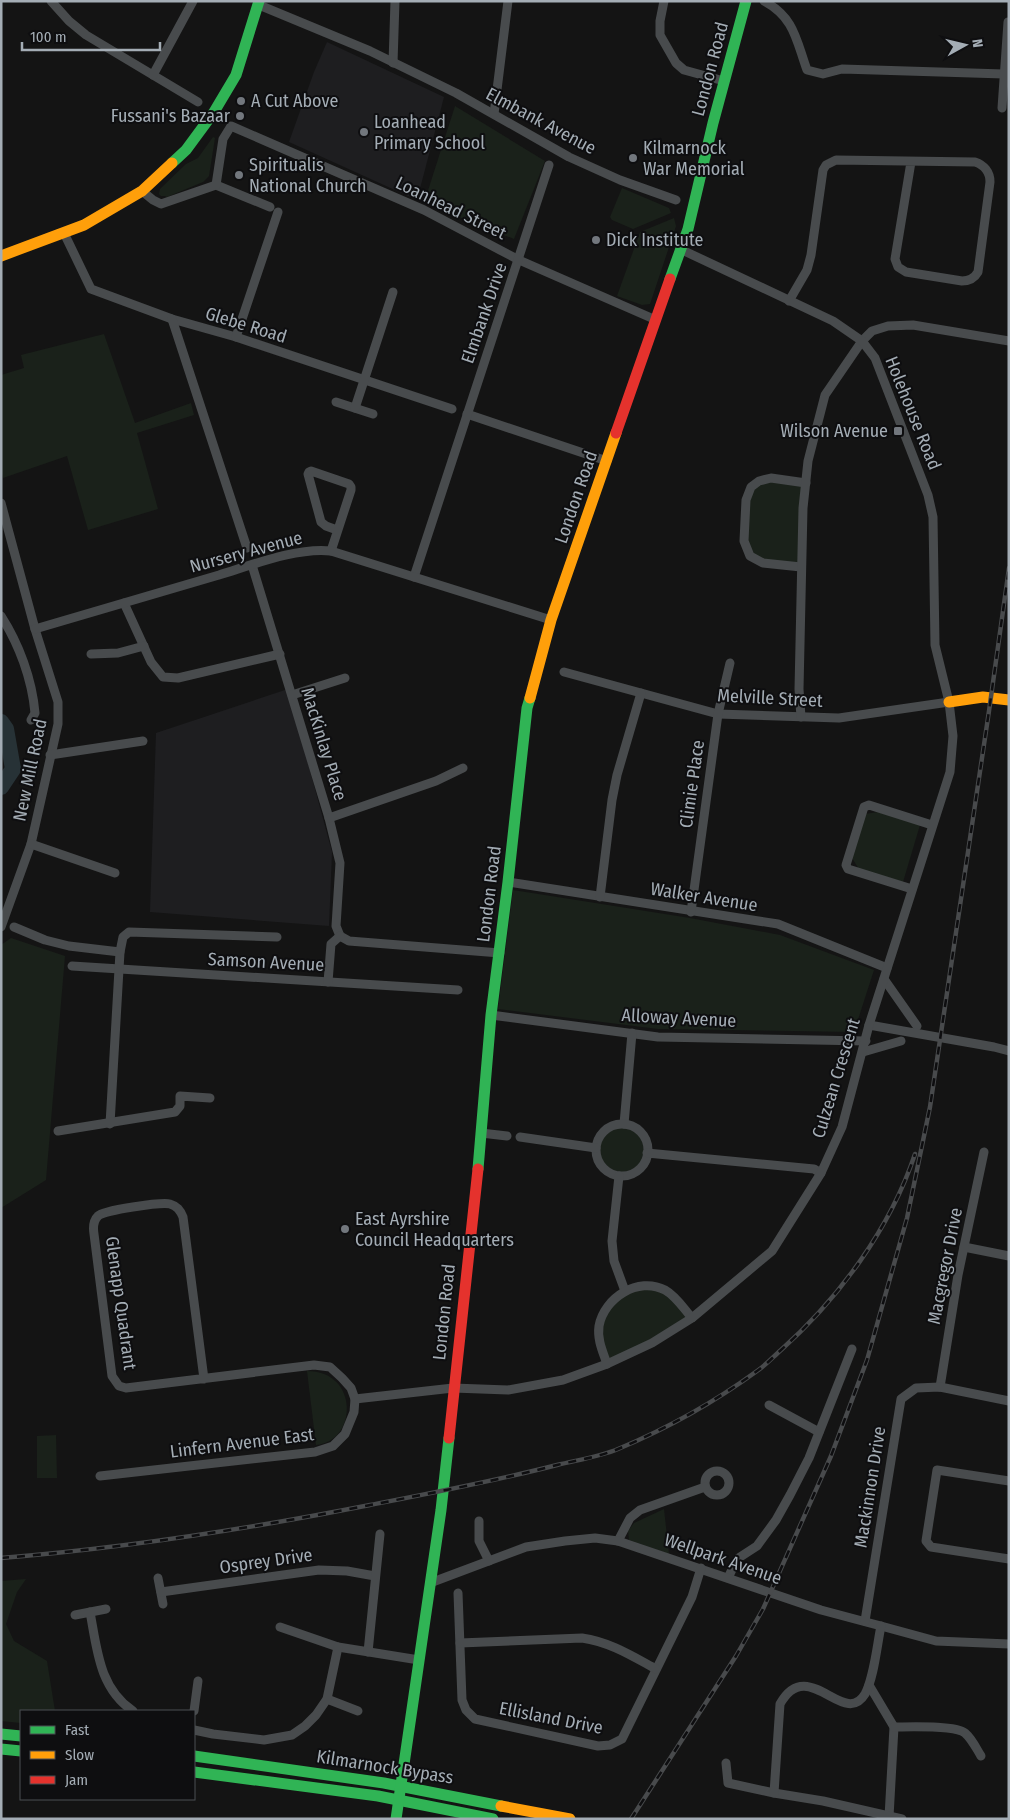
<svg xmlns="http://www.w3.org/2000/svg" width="1010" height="1820" font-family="'Fira Sans Condensed',sans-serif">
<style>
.built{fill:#1e1e20}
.green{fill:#1a211a}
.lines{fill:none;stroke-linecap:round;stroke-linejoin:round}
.river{stroke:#273236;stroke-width:16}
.street{stroke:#484b4d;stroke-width:9}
.fast{stroke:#30b455;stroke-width:11}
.slow{stroke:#ff9f0a;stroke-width:11}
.jam{stroke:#e5322d;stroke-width:11}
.rail-casing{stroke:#484a4c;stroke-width:4.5}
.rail{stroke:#0e0e10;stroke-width:2.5;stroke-dasharray:8;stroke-linecap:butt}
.poi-dot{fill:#72777d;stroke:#0e0e10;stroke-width:2}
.labels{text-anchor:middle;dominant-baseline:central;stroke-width:4;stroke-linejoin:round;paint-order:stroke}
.street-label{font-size:18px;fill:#a4adb5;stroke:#0e0e10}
.poi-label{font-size:18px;fill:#a4adb5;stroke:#0e0e10;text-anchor:start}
</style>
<rect width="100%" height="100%" fill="#141414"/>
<g class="built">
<path d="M327 42 444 97 417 200 289 142 314 72Z"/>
<path d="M288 689 332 852 329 926 150 912 156 733Z"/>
</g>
<g class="green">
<path d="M455 106 545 161 514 239 424 203Z"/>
<path d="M213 137 215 138 209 176 203 182 167 197 165 196H161L159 194 160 189 186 164 198 158Z"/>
<path d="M622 188 669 208 671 213 633 229 612 220 610 217Z"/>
<path d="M674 218 676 226 650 304 642 305 617 296 640 232Z"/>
<path d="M104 334 135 423 191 403 194 415 137 433 158 509 88 530 67 456 3 478 1 470V375L24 368 21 355Z"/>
<path d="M759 481 806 483 801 567 750 556 744 541 746 500Z"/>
<path d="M878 812 920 825 903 882 859 869 852 858 865 814Z"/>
<path d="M513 890 690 918 780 935 874 970 854 1032 658 1029 498 1009Z"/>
<path d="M11 938 65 956 46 1180 1 1208V945Z"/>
<circle cx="622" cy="1150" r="22"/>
<path d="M636 1287 665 1290 692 1318 607 1364 599 1328 609 1304Z"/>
<path d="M307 1371C359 1371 358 1441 316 1445Z"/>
<path d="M56 1435 57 1478H37V1436Z"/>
<path d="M664 1509 669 1554 629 1540 628 1531 634 1523Z"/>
<path d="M26 1579 17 1592 6 1624 14 1641 47 1661 55 1711H21V1723L1 1721V1581Z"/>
</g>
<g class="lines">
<path class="river" d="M1 722 6 729 13 769 1 787"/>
<g class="street">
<path d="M51 1 69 21 86 35 198 102"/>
<path d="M664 1 660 21V35L676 63 684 70 724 81"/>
<path d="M764 1C795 18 796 40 807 70L823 74 842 69 1004 74"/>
<path d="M259 5 370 51 456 93 569 157 620 180 676 200"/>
<path d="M393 63 395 1"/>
<path d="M153 75 193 1"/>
<path d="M1002 108 1008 22"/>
<path d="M494 114 508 1"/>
<path d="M216 185 270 207"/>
<path d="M142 191 153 200 161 204 216 185 223 139 231 126 424 210 519 260 656 320"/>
<path d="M64 233 91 289 172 319 236 337 452 409"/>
<path d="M789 301 807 270 811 255 823 170 826 165 836 160 975 162C984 165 990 172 990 182L978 272C974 279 969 281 962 281L906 272 898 267 895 259 911 162"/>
<path d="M172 319 247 548"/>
<path d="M236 337 278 212"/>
<path d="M336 402 373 414"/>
<path d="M355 408 393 292"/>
<path d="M467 414 607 461"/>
<path d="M1 503 35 629 58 702V724L31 844 1 927"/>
<path d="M331 551 351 490V487L349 484 311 471 309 472 308 474 321 522 326 526 337 530"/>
<path d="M252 565 329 818 340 863 336 926 340 936"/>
<path d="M801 567 763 563 750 556 744 541 746 500 751 487 759 481 771 478 806 483"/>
<path d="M414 577 549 165"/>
<path d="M124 603 151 662 163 677 178 678 280 654"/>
<path d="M1 616C19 644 32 679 35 713L31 720"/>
<path d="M35 629C97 611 158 593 219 575 252 565 298 547 331 551L551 620"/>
<path d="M91 654 118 653 144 646"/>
<path d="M564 672 718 714 839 718 949 702"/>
<path d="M292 695 345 678"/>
<path d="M801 717 799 689 803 508 808 461 825 395 862 341 872 331 888 326 913 325 1009 341"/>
<path d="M50 755 143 741"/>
<path d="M329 818 436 781 463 768"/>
<path d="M31 844 115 873"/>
<path d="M508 882 778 924 887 968"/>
<path d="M912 889 848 869 846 865 864 807 869 805 932 825"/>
<path d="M600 897 612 800 617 775 641 693"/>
<path d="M691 912 718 714 730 663"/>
<path d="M14 927 45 940 69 946 120 952"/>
<path d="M340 936 349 941 500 953"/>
<path d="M72 966 458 990"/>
<path d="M884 979 917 1026"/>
<path d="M328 982 331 944 340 936"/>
<path d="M491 1015 658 1037 866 1041"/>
<path d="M869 1025 994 1047 1009 1051"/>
<path d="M863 1052 901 1041"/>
<path d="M110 1124 120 952 123 937 129 932 277 937"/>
<path d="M624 1124 632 1033"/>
<circle cx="622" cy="1150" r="26"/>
<path d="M58 1131 175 1112 180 1106V1096L210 1098"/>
<path d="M481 1133 507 1136"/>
<path d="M520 1137 596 1148"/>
<path d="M647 1153 814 1169 821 1173"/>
<path d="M619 1176 612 1241 614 1261 625 1291"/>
<path d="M964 1247 1009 1256"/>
<path d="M607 1364C603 1352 597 1340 599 1326 604 1298 638 1276 665 1290 676 1296 684 1309 692 1318"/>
<path d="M940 1387 958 1275 984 1152"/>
<path d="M355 1399 453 1388 508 1390 563 1380 607 1364 652 1343 692 1318 772 1251 821 1173 842 1127 869 1025 950 772 953 736 949 702 935 645 933 517 928 495 875 358 862 341 833 321 680 249"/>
<path d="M769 1405 819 1432"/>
<circle cx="717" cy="1483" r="12"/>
<path d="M100 1476 315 1452 333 1446 345 1434 354 1412 355 1399 351 1388 342 1378 330 1367 314 1365 126 1388 119 1386 112 1376 94 1234C93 1228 93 1221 98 1216 103 1210 162 1202 170 1204 177 1206 180 1210 183 1217L204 1379"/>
<path d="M1009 1481 937 1470 926 1541 931 1547 1009 1559"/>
<path d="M479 1521V1541L489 1561"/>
<path d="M618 1541 630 1518 640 1510 705 1487"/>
<path d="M158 1578 163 1604"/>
<path d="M728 1578 737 1559 757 1546 776 1520 790 1495 809 1458 852 1349"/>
<path d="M430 1583 526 1547 565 1541 595 1538 618 1541 821 1610 881 1626 936 1641 1009 1644"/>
<path d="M161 1592 319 1570 347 1571 375 1576"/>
<path d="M458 1593 462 1700 466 1710 475 1719 598 1746 610 1745 622 1739 692 1597 701 1568"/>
<path d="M90 1612C97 1649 99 1688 133 1711"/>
<path d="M75 1615 106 1609"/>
<path d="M865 1621 901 1399 916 1388 940 1387 1009 1401"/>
<path d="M280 1627 338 1647 419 1660"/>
<path d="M460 1643 582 1638C610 1642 632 1656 656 1669"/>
<path d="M368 1652 380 1534"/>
<path d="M869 1685 894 1727 889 1817"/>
<path d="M327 1699 358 1711"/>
<path d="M194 1711 198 1681"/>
<path d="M894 1727C909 1727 955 1725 965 1733 972 1739 976 1748 981 1756"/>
<path d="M194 1730 213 1734 264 1740 292 1735 305 1726 316 1715 327 1699 338 1647"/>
<path d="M726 1763 728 1783 774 1793 823 1801 902 1819"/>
<path d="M774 1793 780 1704C808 1654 844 1729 865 1694 874 1678 877 1645 881 1626"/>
</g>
<g class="fast">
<path d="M172 163 186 150 214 112 236 75 259 1"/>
<path d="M670 279 688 229 713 123 746 1"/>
<path d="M478 1169 491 1015 508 882 527 708 530 698"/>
<path d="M1 1734 21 1736"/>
<path d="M1 1749 21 1751"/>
<path d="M194 1756 384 1783 501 1806"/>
<path d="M194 1772 378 1796 493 1819"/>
<path d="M396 1819 441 1510 449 1438"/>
</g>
<g class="slow">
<path d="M1 256 84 225 142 191 172 163"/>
<path d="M530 698 551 620 616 433"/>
<path d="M949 702 983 697 1009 700"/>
<path d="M501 1806 570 1819"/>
</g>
<g class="jam">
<path d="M616 433 670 279"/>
<path d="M449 1438 478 1169"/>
</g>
<g class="rail-casing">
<g id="rail">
<path d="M1 1558C125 1548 248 1529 370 1505 432 1493 495 1481 557 1465 577 1460 599 1457 618 1449 666 1429 716 1401 757 1371 766 1365 773 1357 781 1350 839 1298 890 1229 915 1154"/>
<path d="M631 1819 736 1656 763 1609 831 1456 867 1360 907 1218 930 1107 989 711 1009 568"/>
</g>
</g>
<use href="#rail" class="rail"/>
</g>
<g class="poi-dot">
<circle cx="241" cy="101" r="5"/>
<circle cx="240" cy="116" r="5"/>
<circle cx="364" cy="132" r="5"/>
<circle cx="633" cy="158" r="5"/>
<circle cx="239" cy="175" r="5"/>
<circle cx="596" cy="240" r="5"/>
<rect x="893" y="426" width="10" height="10" rx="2.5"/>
<circle cx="345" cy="1229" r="5"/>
</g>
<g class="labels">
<g class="street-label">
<text transform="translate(710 69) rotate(-75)">London Road</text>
<text transform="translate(541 121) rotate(28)">Elmbank Avenue</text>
<text transform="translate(451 208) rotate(26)">Loanhead Street</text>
<text transform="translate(484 313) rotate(-71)">Elmbank Drive</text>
<text transform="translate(246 325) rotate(17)">Glebe Road</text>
<text transform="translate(913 413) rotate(68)">Holehouse Road</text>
<text transform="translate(576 497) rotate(-71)">London Road</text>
<text transform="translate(246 552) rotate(-15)">Nursery Avenue</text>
<text transform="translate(770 698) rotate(3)">Melville Street</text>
<text transform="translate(324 744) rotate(73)">MacKinlay Place</text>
<text transform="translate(30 770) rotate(-78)">New Mill Road</text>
<text transform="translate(692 784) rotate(-82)">Climie Place</text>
<text transform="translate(489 894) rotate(-83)">London Road</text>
<text transform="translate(704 897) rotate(9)">Walker Avenue</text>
<text transform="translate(266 962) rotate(3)">Samson Avenue</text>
<text transform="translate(679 1018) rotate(3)">Alloway Avenue</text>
<text transform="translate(836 1078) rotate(-73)">Culzean Crescent</text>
<text transform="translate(945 1266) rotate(-79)">Macgregor Drive</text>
<text transform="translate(121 1303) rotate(82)">Glenapp Quadrant</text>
<text transform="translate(444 1312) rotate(-84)">London Road</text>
<text transform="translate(242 1443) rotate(-7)">Linfern Avenue East</text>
<text transform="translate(870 1487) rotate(-81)">Mackinnon Drive</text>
<text transform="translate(723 1559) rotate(19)">Wellpark Avenue</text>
<text transform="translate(266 1561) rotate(-8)">Osprey Drive</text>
<text transform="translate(551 1718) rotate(11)">Ellisland Drive</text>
<text transform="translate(385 1767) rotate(9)">Kilmarnock Bypass</text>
</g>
<g class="poi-label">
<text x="251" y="101">A Cut Above</text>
<text x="230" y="116" text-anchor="end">Fussani's Bazaar</text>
<text x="374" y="122">Loanhead<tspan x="374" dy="21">Primary School</tspan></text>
<text x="643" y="148">Kilmarnock<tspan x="643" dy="21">War Memorial</tspan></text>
<text x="249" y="165">Spiritualis<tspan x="249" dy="21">National Church</tspan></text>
<text x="606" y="240">Dick Institute</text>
<text x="888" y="431" text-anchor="end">Wilson Avenue</text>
<text x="355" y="1219">East Ayrshire<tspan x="355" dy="21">Council Headquarters</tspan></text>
</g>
</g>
<rect width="1010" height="1820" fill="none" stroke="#a4adb5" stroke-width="5"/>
<rect x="20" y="1710" width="175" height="90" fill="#0e0e10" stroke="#4a4e52"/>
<rect x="30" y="1726" width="25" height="8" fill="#30b455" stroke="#4a4e52"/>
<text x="65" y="1735" font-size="15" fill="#a4adb5">Fast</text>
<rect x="30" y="1751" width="25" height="8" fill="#ff9f0a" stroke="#4a4e52"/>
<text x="65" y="1760" font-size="15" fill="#a4adb5">Slow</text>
<rect x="30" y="1776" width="25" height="8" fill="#e5322d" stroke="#4a4e52"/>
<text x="65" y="1785" font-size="15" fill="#a4adb5">Jam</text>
<g transform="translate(965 45) rotate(82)" stroke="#0e0e10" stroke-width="4" paint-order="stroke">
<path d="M0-4L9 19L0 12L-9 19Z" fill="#a4adb5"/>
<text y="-8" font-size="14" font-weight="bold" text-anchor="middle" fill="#a4adb5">N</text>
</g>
<path d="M22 42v8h138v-8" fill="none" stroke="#a4adb5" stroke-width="2.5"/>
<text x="30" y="42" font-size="15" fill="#a4adb5" stroke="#0e0e10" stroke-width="4" paint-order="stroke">100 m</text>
</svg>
